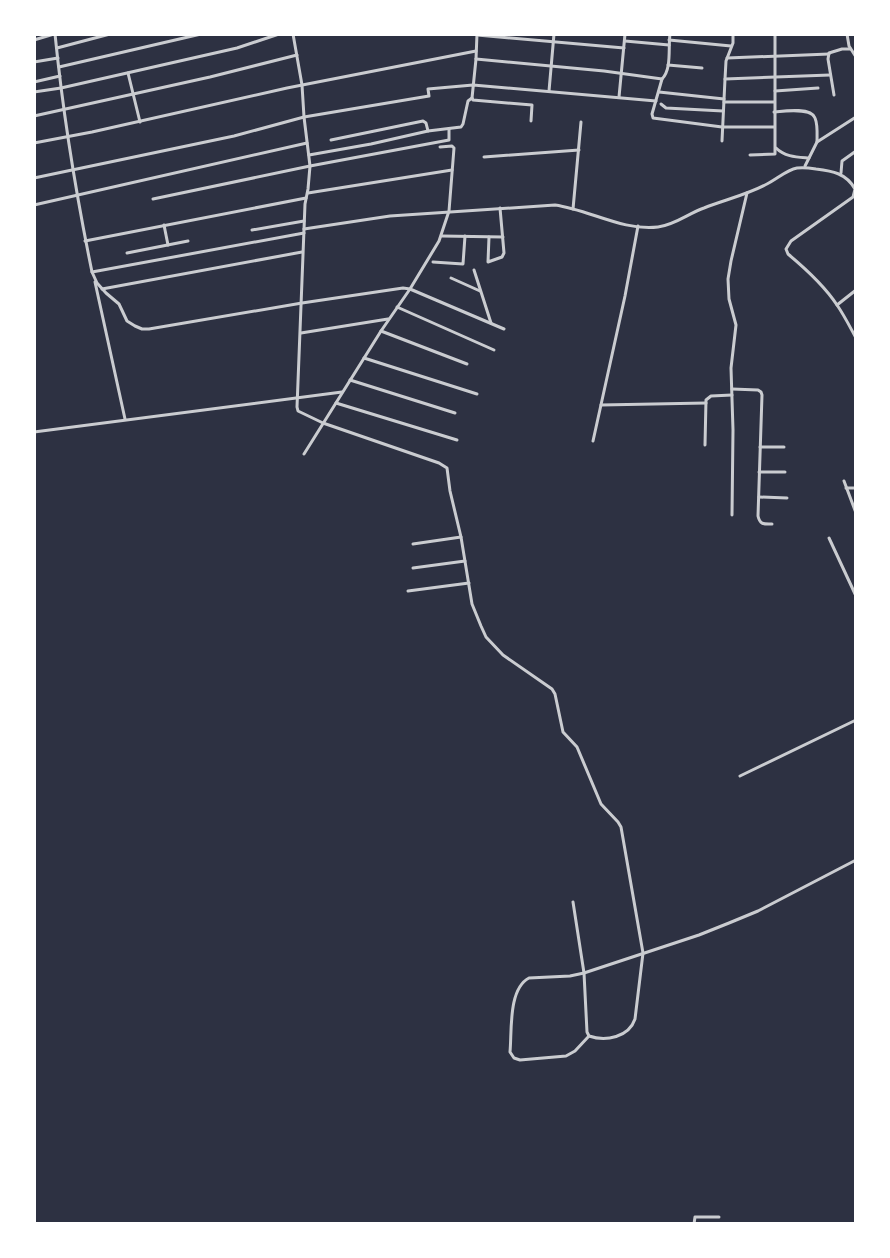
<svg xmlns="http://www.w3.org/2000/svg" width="890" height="1258" font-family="Lato,sans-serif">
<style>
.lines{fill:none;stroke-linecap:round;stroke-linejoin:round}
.minor{stroke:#caccd0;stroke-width:3}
</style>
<rect width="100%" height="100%" fill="#2d3142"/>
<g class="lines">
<g class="minor">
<path d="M55 34C63 114 76 194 92 272L304 233"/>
<path d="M293 34 302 85 304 117 310 166 308 189 305 204 297 407 298 411 323 423 439 463 447 468 450 491 461 537 472 604 481 626 486 637 503 655 552 689 555 694 563 732 577 747 601 804 618 822 621 827 643 953 635 1019C629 1037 606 1042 589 1036L587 1032 584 973 573 902"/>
<path d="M847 34 849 46 856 57"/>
<path d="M477 35 624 48"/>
<path d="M34 40 54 34"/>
<path d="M669 40 731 46"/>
<path d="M625 41 669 45"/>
<path d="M57 48 110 34"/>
<path d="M727 58 829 54"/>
<path d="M476 59 604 71 662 79C672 69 668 48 670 34"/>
<path d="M34 62 58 58"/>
<path d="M668 65 702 68"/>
<path d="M59 67 201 34"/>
<path d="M128 73 140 122"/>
<path d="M662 79 652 114 653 118 722 127H774"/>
<path d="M725 79 726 61 733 43V34"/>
<path d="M34 82 60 76"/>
<path d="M549 91 554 34"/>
<path d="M775 91 818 88"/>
<path d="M34 92 61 88 237 48 279 34"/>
<path d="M659 92 724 99"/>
<path d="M834 95 828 59 829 53 842 49H850"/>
<path d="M619 97 625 34"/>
<path d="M472 98 473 100 532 105 531 121"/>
<path d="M724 102H774"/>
<path d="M661 104 666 108 723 111"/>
<path d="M774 112C784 111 811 107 815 118 818 125 817 135 817 142"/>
<path d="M34 116 210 77 297 55"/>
<path d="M331 140 423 121 426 123 428 131"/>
<path d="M722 141 725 79 830 75"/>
<path d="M34 143 92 132 287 88 476 51"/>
<path d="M776 148C785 157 797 157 809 158"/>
<path d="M309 155 371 144 428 131 461 127 463 124 468 101 472 98 476 59 477 34"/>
<path d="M750 155 775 154V34"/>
<path d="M484 157 579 150"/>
<path d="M805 166 817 142 856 117"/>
<path d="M841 173 842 161 856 151"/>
<path d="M34 178 234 136 304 117 429 96 428 89 473 85 656 101"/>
<path d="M308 193 452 170"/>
<path d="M153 199 310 166 449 140V129"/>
<path d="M34 205 307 143"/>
<path d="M573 209 581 122"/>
<path d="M164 225 168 245"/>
<path d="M304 229 390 216 555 205C590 210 622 231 658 227 675 225 689 213 704 208 724 200 746 195 765 185 776 180 786 170 797 168 804 167 810 168 816 169 832 171 846 173 855 189L853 197 791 241 786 249 788 254C806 269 824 285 837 305 844 315 850 327 856 338"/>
<path d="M252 230 304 221"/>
<path d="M442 236 503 237"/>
<path d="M489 237 488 262 502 257 504 253 500 208"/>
<path d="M85 241 306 198"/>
<path d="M127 253 188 241"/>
<path d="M433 262 463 264 465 236"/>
<path d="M474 270 491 323"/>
<path d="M92 272 97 283 106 293 119 304 127 321 135 326 142 329H149L302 303 403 288 410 289 504 329"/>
<path d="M451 278 480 291"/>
<path d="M95 282 125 419"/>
<path d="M102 289 302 252"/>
<path d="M837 305 856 290"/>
<path d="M397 307 494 350"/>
<path d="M381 331 467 364"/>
<path d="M301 333 388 319"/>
<path d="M364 358 477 394"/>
<path d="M350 380 455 413"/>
<path d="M732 389 758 390 761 392 762 395 758 516C760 525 764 524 772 524"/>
<path d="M336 403 457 440"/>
<path d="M601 405 706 403"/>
<path d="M34 432 342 392"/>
<path d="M593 441 625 296 638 226"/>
<path d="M705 445 706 400 711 396 732 395"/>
<path d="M760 447H784"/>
<path d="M304 454 381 331 410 289 439 241 449 211 454 148 452 146 440 147"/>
<path d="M759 472H785"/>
<path d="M844 481 856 513"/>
<path d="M846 488H856"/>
<path d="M759 497 787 498"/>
<path d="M732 515 733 430 731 368 736 325 729 299 728 279 731 261 747 193"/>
<path d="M829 538 856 596"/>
<path d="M413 544 461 537"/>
<path d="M413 568 465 561"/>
<path d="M408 591 469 583"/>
<path d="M740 776 856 720"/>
<path d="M589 1036 575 1051 566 1056 520 1060 514 1058 510 1052C512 1031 508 989 529 978L570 976 584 973 699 935 729 923 758 911 856 860"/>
<path d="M694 1224 695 1217H719"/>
</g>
</g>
<rect width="890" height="1258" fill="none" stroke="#ffffff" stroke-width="72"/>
</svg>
